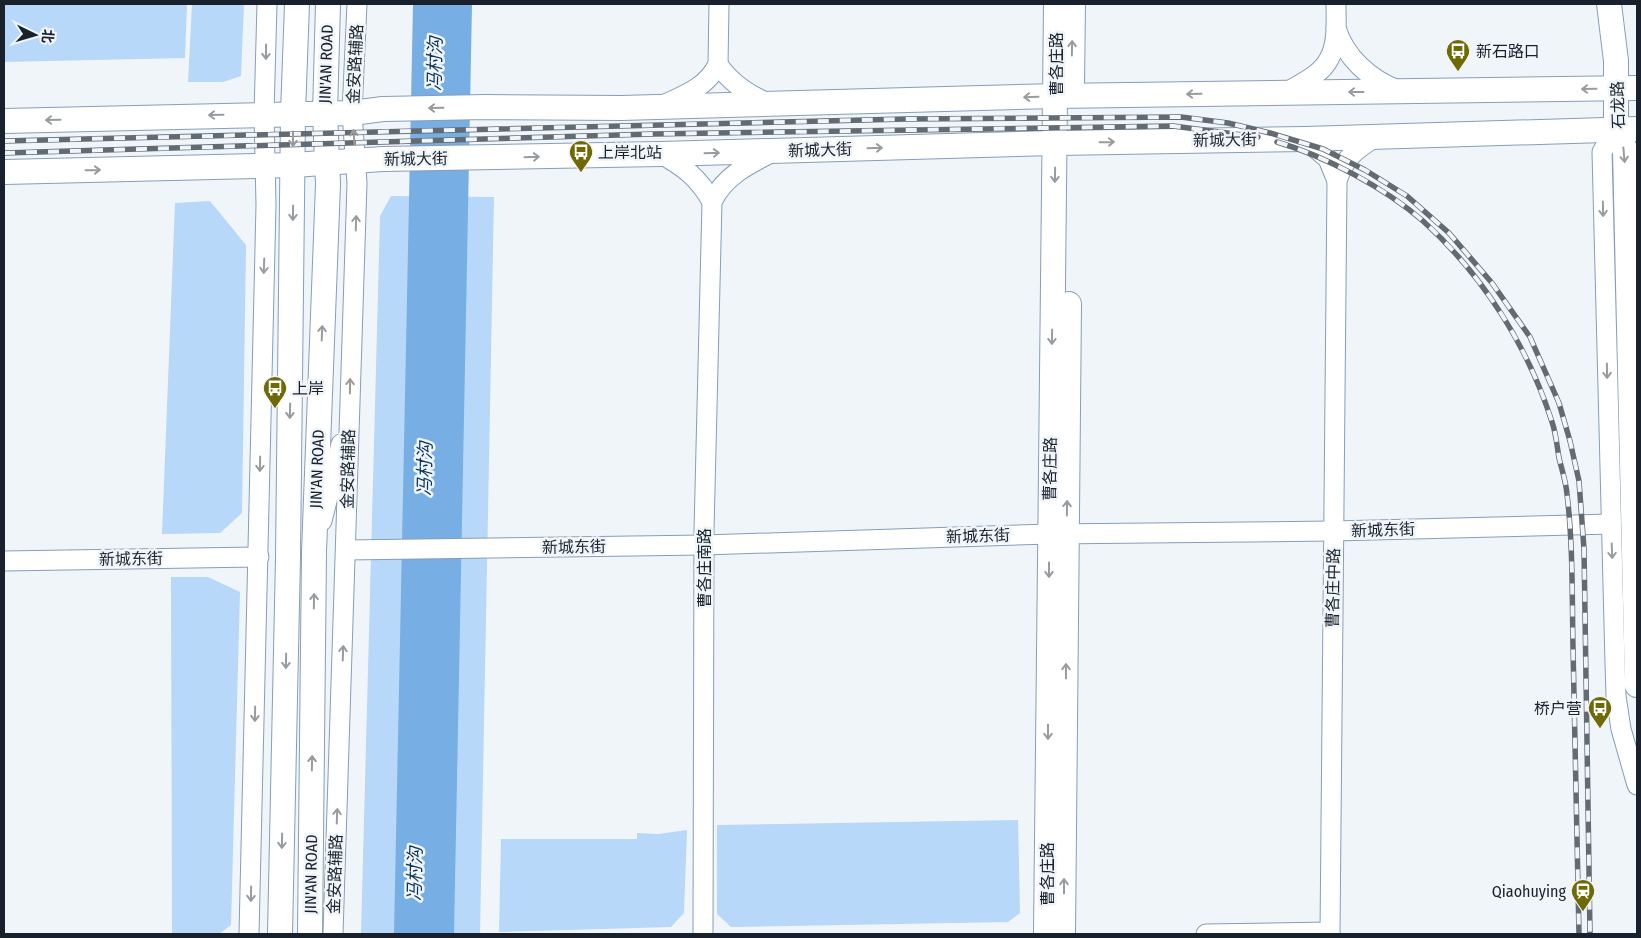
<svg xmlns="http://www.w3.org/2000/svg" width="1641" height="938" font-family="'Fira Sans Condensed','Noto Sans SC',sans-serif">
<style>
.green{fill:#b7d8f8}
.water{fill:#77aee3}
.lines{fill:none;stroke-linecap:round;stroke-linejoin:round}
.minor-casing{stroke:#869eb7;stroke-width:21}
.major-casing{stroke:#869eb7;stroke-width:26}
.minor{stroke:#fff;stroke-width:19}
.major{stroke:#fff;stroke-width:24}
.rail-casing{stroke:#626a72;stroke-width:5.5}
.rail{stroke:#f0f5fa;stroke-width:4;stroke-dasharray:11;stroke-linecap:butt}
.oneway{stroke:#989ca0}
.labels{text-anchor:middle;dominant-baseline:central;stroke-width:5;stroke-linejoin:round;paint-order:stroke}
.poi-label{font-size:16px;fill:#19222c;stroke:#f0f5fa;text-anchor:start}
.street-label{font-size:16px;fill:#19222c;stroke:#f0f5fa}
.water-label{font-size:18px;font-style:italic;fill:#0b3457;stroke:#f0f5fa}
</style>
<rect width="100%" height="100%" fill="#f0f5fa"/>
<g class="green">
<path d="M4 4H187L185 58 4 62Z"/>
<path d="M192 4H244L241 76 223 82H188Z"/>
<path d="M391 196 494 197 480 934H361L380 216Z"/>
<path d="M210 201 246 245 242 513 220 533 162 534 175 203Z"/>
<path d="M171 577H208L240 592 231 925 219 934H172Z"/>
<path d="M1018 820 1020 913 1008 922 731 927 717 914V825Z"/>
<path d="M687 830 684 913 671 927 499 932 501 839H637V833L658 834Z"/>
</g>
<path class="water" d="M413 4H472L454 934H394Z"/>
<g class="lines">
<g class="minor-casing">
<g id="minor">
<path d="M1336 28C1345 57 1370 80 1398 90"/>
<path d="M718 64C730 83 749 95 770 104"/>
<path d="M1285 93C1300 84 1321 75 1329 59 1338 43 1336 21 1336 4"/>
<path d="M663 105C685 95 707 87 718 64L719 4"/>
<path d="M1616 129 1602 152 1615 663 1616 696 1621 729 1637 785"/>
<path d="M1305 139 1328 159 1337 181"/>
<path d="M661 154C684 167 699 178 712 202"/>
<path d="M322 521 341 444"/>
<path d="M346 550 704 545 1050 534 1333 531 1611 524"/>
<path d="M4 561 259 557"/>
<path d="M249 934 266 205 264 114 267 4"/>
<path d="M333 934 357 183 352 113 357 4"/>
<path d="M703 934 704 531 712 202C724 176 749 164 773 152"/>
<path d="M1206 934 1330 932"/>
<path d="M1330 934 1337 181C1344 158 1356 149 1376 137"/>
</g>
</g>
<g class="major-casing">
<g id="major">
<path d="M1609 4 1616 61V129L1625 149 1637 685"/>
<path d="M1072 85 1073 4"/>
<path d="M4 121 352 113 383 109 485 107 621 108 1056 96 1637 88"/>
<path d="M4 172 293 165 383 159 661 154 1055 143 1305 139 1637 129"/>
<path d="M280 934 288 557 293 113 297 4"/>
<path d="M310 934 314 552 328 184 325 113 328 4"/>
<path d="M1046 934 1056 4"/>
<path d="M1063 934 1069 304"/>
</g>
</g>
<use href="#minor" class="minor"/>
<use href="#major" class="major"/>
<g class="rail-casing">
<g id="rail">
<path d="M4 141 906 119 1181 117 1228 123 1270 133 1323 149 1365 170 1407 196 1449 233 1492 283 1530 337 1559 403 1570 441 1579 481 1584 549 1590 934"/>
<path d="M1277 142C1325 156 1385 188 1423 221 1482 274 1528 346 1552 422 1556 433 1557 446 1559 458 1562 470 1566 482 1567 494 1573 544 1572 596 1573 647 1575 743 1577 838 1579 934"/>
<path d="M4 153 653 134 1173 126 1258 137"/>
</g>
</g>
<use href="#rail" class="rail"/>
</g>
<defs><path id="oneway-shaft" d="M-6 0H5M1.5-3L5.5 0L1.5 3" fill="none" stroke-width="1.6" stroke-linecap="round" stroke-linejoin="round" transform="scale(1.25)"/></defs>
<g class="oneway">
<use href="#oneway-shaft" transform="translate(1072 48) rotate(-89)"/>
<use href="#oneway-shaft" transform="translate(266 52) rotate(91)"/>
<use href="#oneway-shaft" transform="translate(1589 89) rotate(179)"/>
<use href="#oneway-shaft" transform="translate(1356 92) rotate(180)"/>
<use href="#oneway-shaft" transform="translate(1194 94) rotate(179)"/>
<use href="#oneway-shaft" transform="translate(1031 97) rotate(178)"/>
<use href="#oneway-shaft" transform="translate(436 108) rotate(179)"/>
<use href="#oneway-shaft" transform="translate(216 115) rotate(179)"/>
<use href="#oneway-shaft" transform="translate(53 120) rotate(179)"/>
<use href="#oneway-shaft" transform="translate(354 137) rotate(-94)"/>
<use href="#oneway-shaft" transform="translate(293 139) rotate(90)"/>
<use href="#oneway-shaft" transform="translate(1107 142) rotate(-1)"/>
<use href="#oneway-shaft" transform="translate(875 148) rotate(-2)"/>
<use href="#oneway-shaft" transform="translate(712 153) rotate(-2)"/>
<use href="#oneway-shaft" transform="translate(1624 155) rotate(85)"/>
<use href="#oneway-shaft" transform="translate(532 157) rotate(-2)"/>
<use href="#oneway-shaft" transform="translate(93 170) rotate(-1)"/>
<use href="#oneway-shaft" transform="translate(1055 175) rotate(91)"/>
<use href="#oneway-shaft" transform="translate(1603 209) rotate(89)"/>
<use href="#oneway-shaft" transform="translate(293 213) rotate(91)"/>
<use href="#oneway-shaft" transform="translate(356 223) rotate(-88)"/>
<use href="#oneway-shaft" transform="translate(264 266) rotate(92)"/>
<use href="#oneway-shaft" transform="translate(322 333) rotate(-88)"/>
<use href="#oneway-shaft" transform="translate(1052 337) rotate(91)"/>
<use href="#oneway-shaft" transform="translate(1607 371) rotate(89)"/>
<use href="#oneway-shaft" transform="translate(350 386) rotate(-89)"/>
<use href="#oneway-shaft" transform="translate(290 411) rotate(91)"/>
<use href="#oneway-shaft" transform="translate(260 464) rotate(91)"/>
<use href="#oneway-shaft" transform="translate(1067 508) rotate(-89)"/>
<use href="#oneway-shaft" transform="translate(1612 551) rotate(88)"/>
<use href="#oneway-shaft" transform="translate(1049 570) rotate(90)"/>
<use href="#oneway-shaft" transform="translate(314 601) rotate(-89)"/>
<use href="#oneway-shaft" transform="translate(343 653) rotate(-88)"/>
<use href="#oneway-shaft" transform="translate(286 661) rotate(91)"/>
<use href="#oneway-shaft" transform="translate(1066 671) rotate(-90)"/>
<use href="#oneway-shaft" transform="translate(255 714) rotate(91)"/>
<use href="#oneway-shaft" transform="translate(1048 732) rotate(90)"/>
<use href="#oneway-shaft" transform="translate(312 763) rotate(-89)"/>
<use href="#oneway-shaft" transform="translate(337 816) rotate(-88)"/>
<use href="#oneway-shaft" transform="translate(282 841) rotate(91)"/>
<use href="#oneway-shaft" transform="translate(1064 886) rotate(-90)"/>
<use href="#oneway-shaft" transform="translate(251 894) rotate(91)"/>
</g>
<defs>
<g id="bus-pin" transform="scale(1.25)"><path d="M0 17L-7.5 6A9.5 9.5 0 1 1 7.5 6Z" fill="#706a05" stroke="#f0f5fa"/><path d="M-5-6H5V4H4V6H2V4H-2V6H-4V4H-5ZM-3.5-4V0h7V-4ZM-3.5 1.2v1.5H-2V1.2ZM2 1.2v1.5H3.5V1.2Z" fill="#fff"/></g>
<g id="station-pin" transform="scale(1.25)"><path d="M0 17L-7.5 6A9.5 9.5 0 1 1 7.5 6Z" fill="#706a05" stroke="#f0f5fa"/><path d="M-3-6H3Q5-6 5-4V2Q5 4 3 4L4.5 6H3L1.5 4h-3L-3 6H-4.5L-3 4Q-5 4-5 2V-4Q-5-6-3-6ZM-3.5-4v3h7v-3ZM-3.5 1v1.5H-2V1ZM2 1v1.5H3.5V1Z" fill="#fff"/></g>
</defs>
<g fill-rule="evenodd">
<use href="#bus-pin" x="1458" y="51"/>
<use href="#bus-pin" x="581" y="152"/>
<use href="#bus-pin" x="275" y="388"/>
<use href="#bus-pin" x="1600" y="708"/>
<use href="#station-pin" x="1583" y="891"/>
</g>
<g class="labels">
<g class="poi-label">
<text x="1476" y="51">新石路口</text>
<text x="598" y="152">上岸北站</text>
<text x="292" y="388">上岸</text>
<text x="1582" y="708" text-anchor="end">桥户营</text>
<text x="1566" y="891" text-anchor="end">Qiaohuying</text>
</g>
<g class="street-label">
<text transform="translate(326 64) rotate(-88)">JIN'AN ROAD</text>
<text transform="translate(355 64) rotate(-87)">金安路辅路</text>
<text transform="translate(1056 64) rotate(-90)">曹各庄路</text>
<text transform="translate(1618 105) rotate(-92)">石龙路</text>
<text transform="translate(1225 140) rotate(-1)">新城大街</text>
<text transform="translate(820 150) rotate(-2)">新城大街</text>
<text transform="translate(416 159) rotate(-1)">新城大街</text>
<text transform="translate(317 469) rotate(-88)">JIN'AN ROAD</text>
<text transform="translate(348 469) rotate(-89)">金安路辅路</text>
<text transform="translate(1050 469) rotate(-89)">曹各庄路</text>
<text transform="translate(1383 530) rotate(-2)">新城东街</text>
<text transform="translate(978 536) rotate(-2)">新城东街</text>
<text transform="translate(574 547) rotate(-1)">新城东街</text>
<text transform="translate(131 559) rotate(-1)">新城东街</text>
<text transform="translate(704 568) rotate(-90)">曹各庄南路</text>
<text transform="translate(1333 588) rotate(-89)">曹各庄中路</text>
<text transform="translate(311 874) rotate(-89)">JIN'AN ROAD</text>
<text transform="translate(335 874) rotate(-88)">金安路辅路</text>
<text transform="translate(1047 874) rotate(-90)">曹各庄路</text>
</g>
<g class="water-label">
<text transform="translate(435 64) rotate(-89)">冯村沟</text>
<text transform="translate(425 469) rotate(-89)">冯村沟</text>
<text transform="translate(415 874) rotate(-89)">冯村沟</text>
</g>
</g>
<rect width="1641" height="938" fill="none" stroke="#19222c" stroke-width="10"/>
<g transform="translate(35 35) rotate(95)" stroke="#f0f5fa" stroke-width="4" paint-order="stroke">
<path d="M0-4L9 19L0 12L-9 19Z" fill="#19222c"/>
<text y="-8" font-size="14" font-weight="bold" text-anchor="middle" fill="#19222c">北</text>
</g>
</svg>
